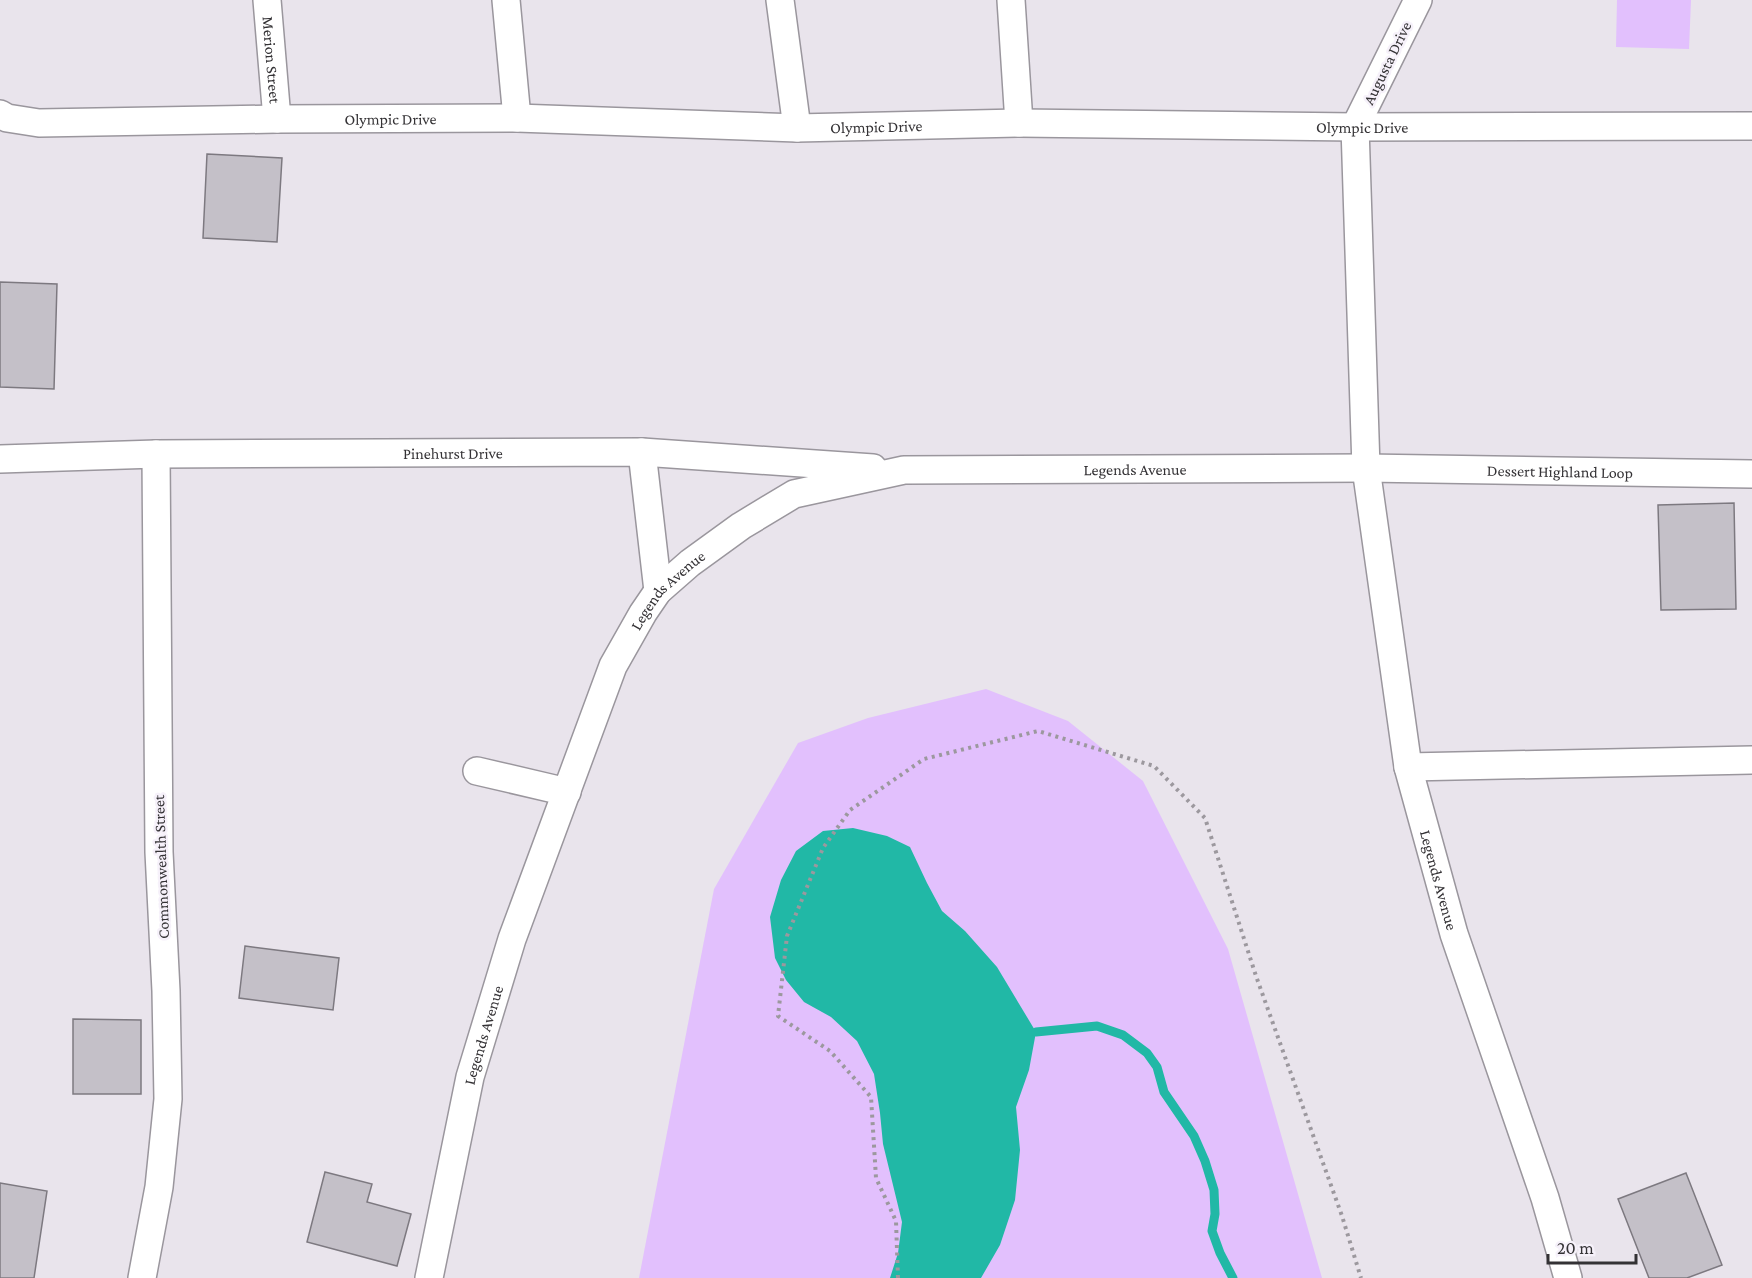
<svg xmlns="http://www.w3.org/2000/svg" width="1752" height="1278" font-family="'Crimson Pro',serif">
<style>
.green{fill:#e2c0fd}
.water{fill:#21b8a6}
.lines{fill:none;stroke-linecap:round;stroke-linejoin:round}
.stream{stroke:#21b8a6;stroke-width:9}
.building{fill:#c4c0c8;stroke:#7d7980;stroke-width:1.5}
.street-casing{stroke:#9a969d;stroke-width:30}
.path{stroke:#9c989e;stroke-width:4;stroke-dasharray:3 4.5;stroke-linecap:butt}
.street{stroke:#fff;stroke-width:27}
.labels{text-anchor:middle;dominant-baseline:central;stroke-width:5;stroke-linejoin:round;paint-order:stroke}
.street-label{font-size:16px;fill:#343235;stroke:#f6f1fa}
</style>
<rect width="100%" height="100%" fill="#e9e4ec"/>
<g class="green">
<path d="M1617 0H1691L1689 49 1616 47Z"/>
<path d="M986 689 1068 721 1143 781 1228 949 1322 1278H639L714 889 798 743 868 718Z"/>
</g>
<path class="water" d="M853 828 887 836 910 847 927 883 942 911 965 931 997 967 1036 1032 1029 1070 1016 1107 1020 1150 1015 1200 1000 1245 981 1278H890L898 1253 902 1222 883 1144 880 1113 874 1074 857 1041 831 1017 804 1002 786 980 775 958 770 917 781 880 796 851 823 831Z"/>
<g class="lines">
<path class="stream" d="M1036 1032 1097 1026 1123 1035 1147 1053 1157 1067 1164 1092 1194 1136 1205 1161 1214 1190 1215 1214 1212 1231 1220 1253 1233 1278"/>
</g>
<g class="building">
<path d="M207 154 282 158 277 242 203 238Z"/>
<path d="M0 282 57 284 54 389 0 387Z"/>
<path d="M1734 503 1736 609 1661 610 1658 505Z"/>
<path d="M245 946 339 958 333 1010 239 998Z"/>
<path d="M73 1019 141 1020V1094H73Z"/>
<path d="M325 1172 372 1184 367 1202 411 1214 397 1266 307 1242Z"/>
<path d="M1686 1173 1722 1265 1687 1278H1649L1618 1199Z"/>
<path d="M0 1183 47 1191 34 1278H0Z"/>
</g>
<g class="lines">
<g class="street-casing">
<g id="street">
<path id="s1" d="M267 0 277 119"/>
<path d="M506 0 517 118"/>
<path d="M780 0 797 128"/>
<path d="M1011 0 1019 123"/>
<path id="s2" d="M1418 0 1355 127 1366 468 1408 767 1454 934 1545 1198 1568 1278"/>
<path id="s3" d="M0 114 7 118 39 123 277 119 517 118 797 128 1019 123 1355 127 1752 126"/>
<path d="M642 452 658 591"/>
<path id="s4" d="M0 459 156 454 642 452 873 468"/>
<path d="M1408 767 1752 760"/>
<path d="M477 771 567 792"/>
<path d="M142 1278 159 1187 168 1099 166 991 159 852 156 454"/>
<path id="s5" d="M429 1278 470 1077 512 939 613 666 643 613 658 591 690 563 741 526 794 494 904 470 1366 468 1752 474"/>
</g>
</g>
<path class="path" d="M898 1278 896 1221 876 1178 871 1097 830 1051 778 1016 787 936 823 848 850 810 924 759 1038 731 1154 766 1205 818 1256 976 1342 1216 1361 1278"/>
<use href="#street" class="street"/>
</g>
<g class="labels">
<g class="street-label">
<text stroke="none"><textPath href="#s1" startOffset="60">Merion Street</textPath></text>
<text transform="translate(1387 63) rotate(-64)">Augusta Drive</text>
<text stroke="none"><textPath href="#s3" startOffset="392">Olympic Drive</textPath></text>
<text stroke="none"><textPath href="#s3" startOffset="878">Olympic Drive</textPath></text>
<text stroke="none"><textPath href="#s3" startOffset="1364">Olympic Drive</textPath></text>
<text stroke="none"><textPath href="#s4" startOffset="453">Pinehurst Drive</textPath></text>
<text stroke="none"><textPath href="#s5" startOffset="1239">Legends Avenue</textPath></text>
<text stroke="none"><textPath href="#s5" startOffset="1664">Dessert Highland Loop</textPath></text>
<text stroke="none"><textPath href="#s5" startOffset="735">Legends Avenue</textPath></text>
<text transform="translate(161 867) rotate(-92)">Commonwealth Street</text>
<text stroke="none"><textPath href="#s2" startOffset="902">Legends Avenue</textPath></text>
<text stroke="none"><textPath href="#s5" startOffset="249">Legends Avenue</textPath></text>
</g>
</g>
<path d="M1548 1254v9h88v-9" fill="none" stroke="#343235" stroke-width="3"/>
<text x="1557" y="1254" font-size="18" fill="#343235" stroke="#f6f1fa" stroke-width="4.5" paint-order="stroke">20 m</text>
</svg>
